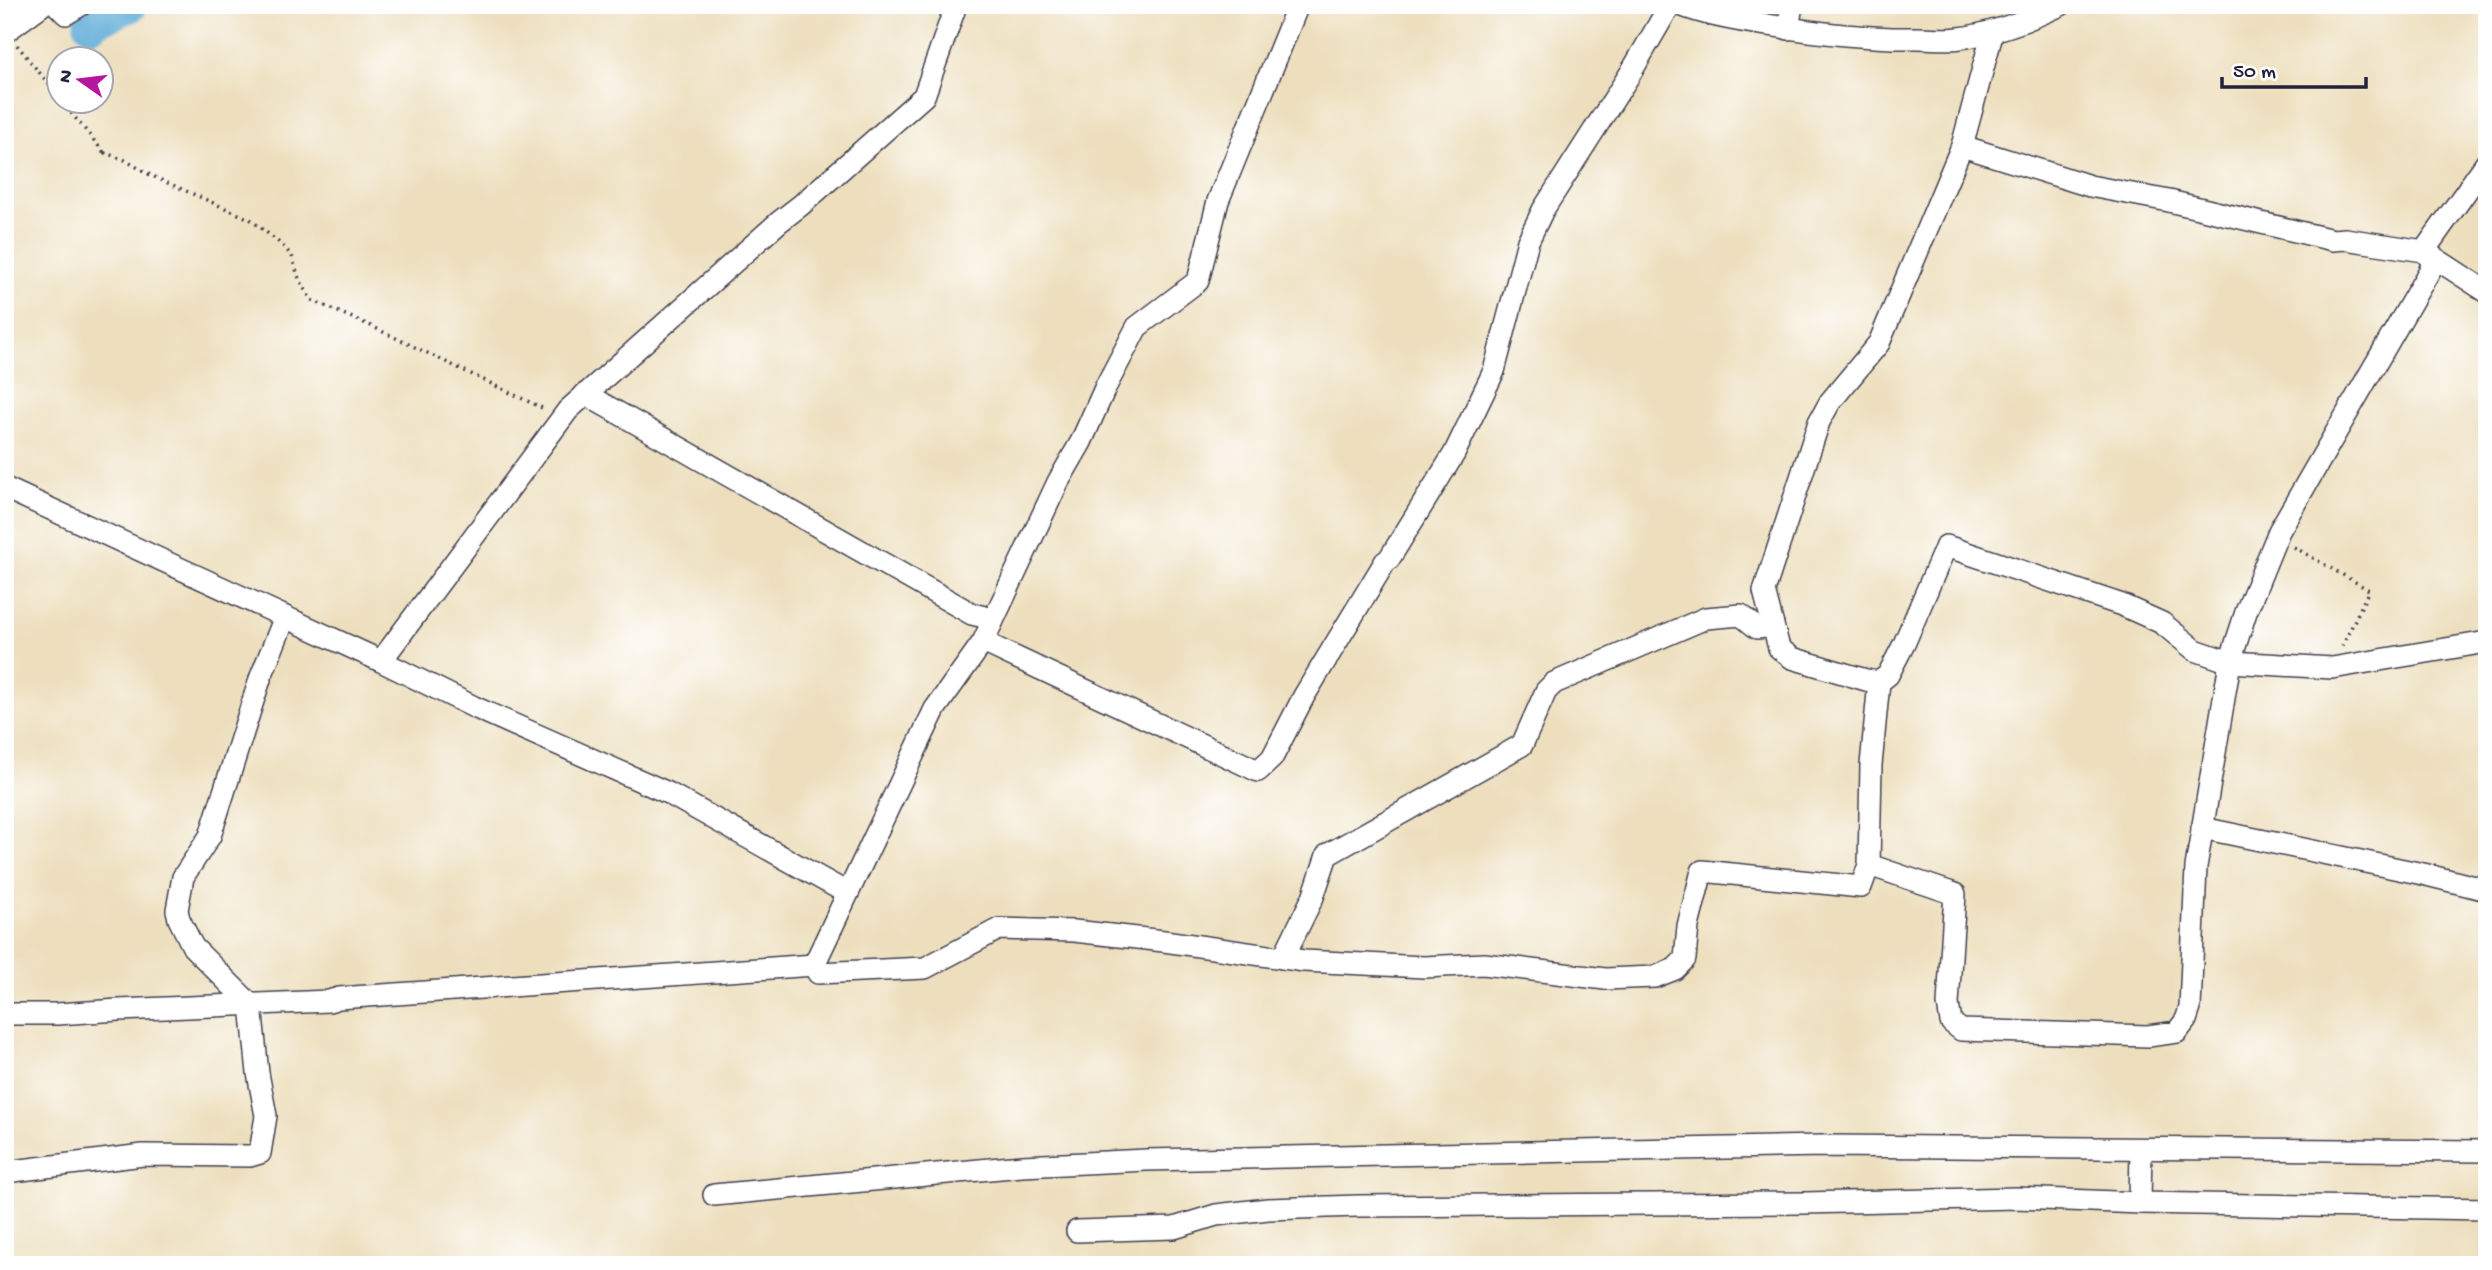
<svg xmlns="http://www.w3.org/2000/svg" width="2492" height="1270" font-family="'Gochi Hand',sans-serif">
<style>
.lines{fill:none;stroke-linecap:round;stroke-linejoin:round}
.river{stroke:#5eabd7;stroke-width:35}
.minor-casing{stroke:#403e4e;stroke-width:24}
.path{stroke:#403e4e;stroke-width:3.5;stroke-dasharray:2 5;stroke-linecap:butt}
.minor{stroke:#fff;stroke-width:21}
</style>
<rect width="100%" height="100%" fill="#fff"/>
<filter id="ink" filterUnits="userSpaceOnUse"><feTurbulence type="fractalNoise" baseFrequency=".0143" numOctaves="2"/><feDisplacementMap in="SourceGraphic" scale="14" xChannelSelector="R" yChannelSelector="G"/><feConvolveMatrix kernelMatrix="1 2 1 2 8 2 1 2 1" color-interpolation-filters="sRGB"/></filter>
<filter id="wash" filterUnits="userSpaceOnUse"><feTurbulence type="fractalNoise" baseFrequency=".00686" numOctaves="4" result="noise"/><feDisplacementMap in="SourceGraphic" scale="28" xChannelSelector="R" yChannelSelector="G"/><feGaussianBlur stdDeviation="1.57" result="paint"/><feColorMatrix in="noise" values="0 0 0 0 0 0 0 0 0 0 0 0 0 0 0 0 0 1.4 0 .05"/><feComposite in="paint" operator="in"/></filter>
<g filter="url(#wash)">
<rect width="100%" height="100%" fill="#eddfbd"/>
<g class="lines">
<path class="river" d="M91 24 98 19 130 5"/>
</g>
</g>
<g filter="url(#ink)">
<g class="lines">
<g class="minor-casing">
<g id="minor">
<path d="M57 5 66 14 81 5"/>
<path d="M1680 5C1708 16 1738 21 1768 25 1818 33 1866 39 1917 38 1931 38 1946 40 1960 38 1995 33 2029 20 2061 5"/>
<path d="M1788 29 1792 5"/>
<path d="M1993 31 1962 146 1879 343 1830 402 1819 422 1764 591 1779 648 1792 658 1866 680 1879 682 1888 675 1904 644 1946 546 2122 605 2162 623 2195 650 2230 662 2332 668 2487 642"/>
<path d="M5 32 42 5"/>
<path d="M1962 146 2090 186 2169 201 2333 240 2345 239 2424 251 2487 292"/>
<path d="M2424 251 2487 162"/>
<path d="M585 394 972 614 993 619"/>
<path d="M5 488 381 661 474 707 668 793 847 893"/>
<path d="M983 642 1258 771 1272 758 1304 696 1385 562 1389 559 1454 454 1494 371 1528 241 1543 210 1630 74 1670 5"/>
<path d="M381 661 568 410 779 222 801 205 924 96 956 5"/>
<path d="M2202 828 2423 874 2487 890"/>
<path d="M1869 865 1955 894 1948 1004 1951 1022 1961 1030 2148 1036 2177 1032 2186 1020 2190 1008 2196 867 2230 662 2246 612 2279 531 2434 263 2424 251"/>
<path d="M1283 958 1313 897 1327 855 1522 745 1546 691 1554 683 1706 618 1741 615 1757 628 1773 626"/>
<path d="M814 965 818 973 925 968 999 929 1074 931 1164 941 1304 961 1424 967 1484 964 1605 979 1655 977 1675 969 1685 959 1688 926 1702 871 1861 887 1869 865 1871 765 1879 682"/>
<path d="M814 965 935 709 983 642 1058 482 1081 442 1106 386 1137 327 1198 281 1218 201 1298 5"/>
<path d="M5 1014H57L119 1010 329 1001 339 998 814 965"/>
<path d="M5 1172 143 1155 250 1156 260 1153 266 1116 258 1073 251 1005 193 947 179 919 177 910 183 877 210 836 260 679 285 617"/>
<path d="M714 1195 1022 1166 1146 1160 1824 1146 2487 1151"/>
<path d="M2140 1203 2141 1149"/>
<path d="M1077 1231 1174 1228 1216 1215 1268 1209 1358 1206 1804 1203 2016 1198 2140 1203 2487 1209"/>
</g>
</g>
<g class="path">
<path d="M17 45 60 98"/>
<path d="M62 102 106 155 105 153 125 160 152 176 250 219 282 245 292 256 298 276 311 300 371 326 544 409"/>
<path d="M2294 547 2369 590 2342 647"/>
</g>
<use href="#minor" class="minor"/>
</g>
</g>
<rect width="2492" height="1270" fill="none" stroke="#fff" stroke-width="28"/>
<g transform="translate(80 80) rotate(284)"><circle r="33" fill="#ffffff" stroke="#a7a7b1" stroke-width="2"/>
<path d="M0-5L12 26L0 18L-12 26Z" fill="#b5179e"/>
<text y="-10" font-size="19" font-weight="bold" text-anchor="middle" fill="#22223b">N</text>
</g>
<path d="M2222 77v10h144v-10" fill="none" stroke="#22223b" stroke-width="3.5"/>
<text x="2233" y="77" font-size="21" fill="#22223b" stroke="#ffffff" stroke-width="5" paint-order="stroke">50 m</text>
</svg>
